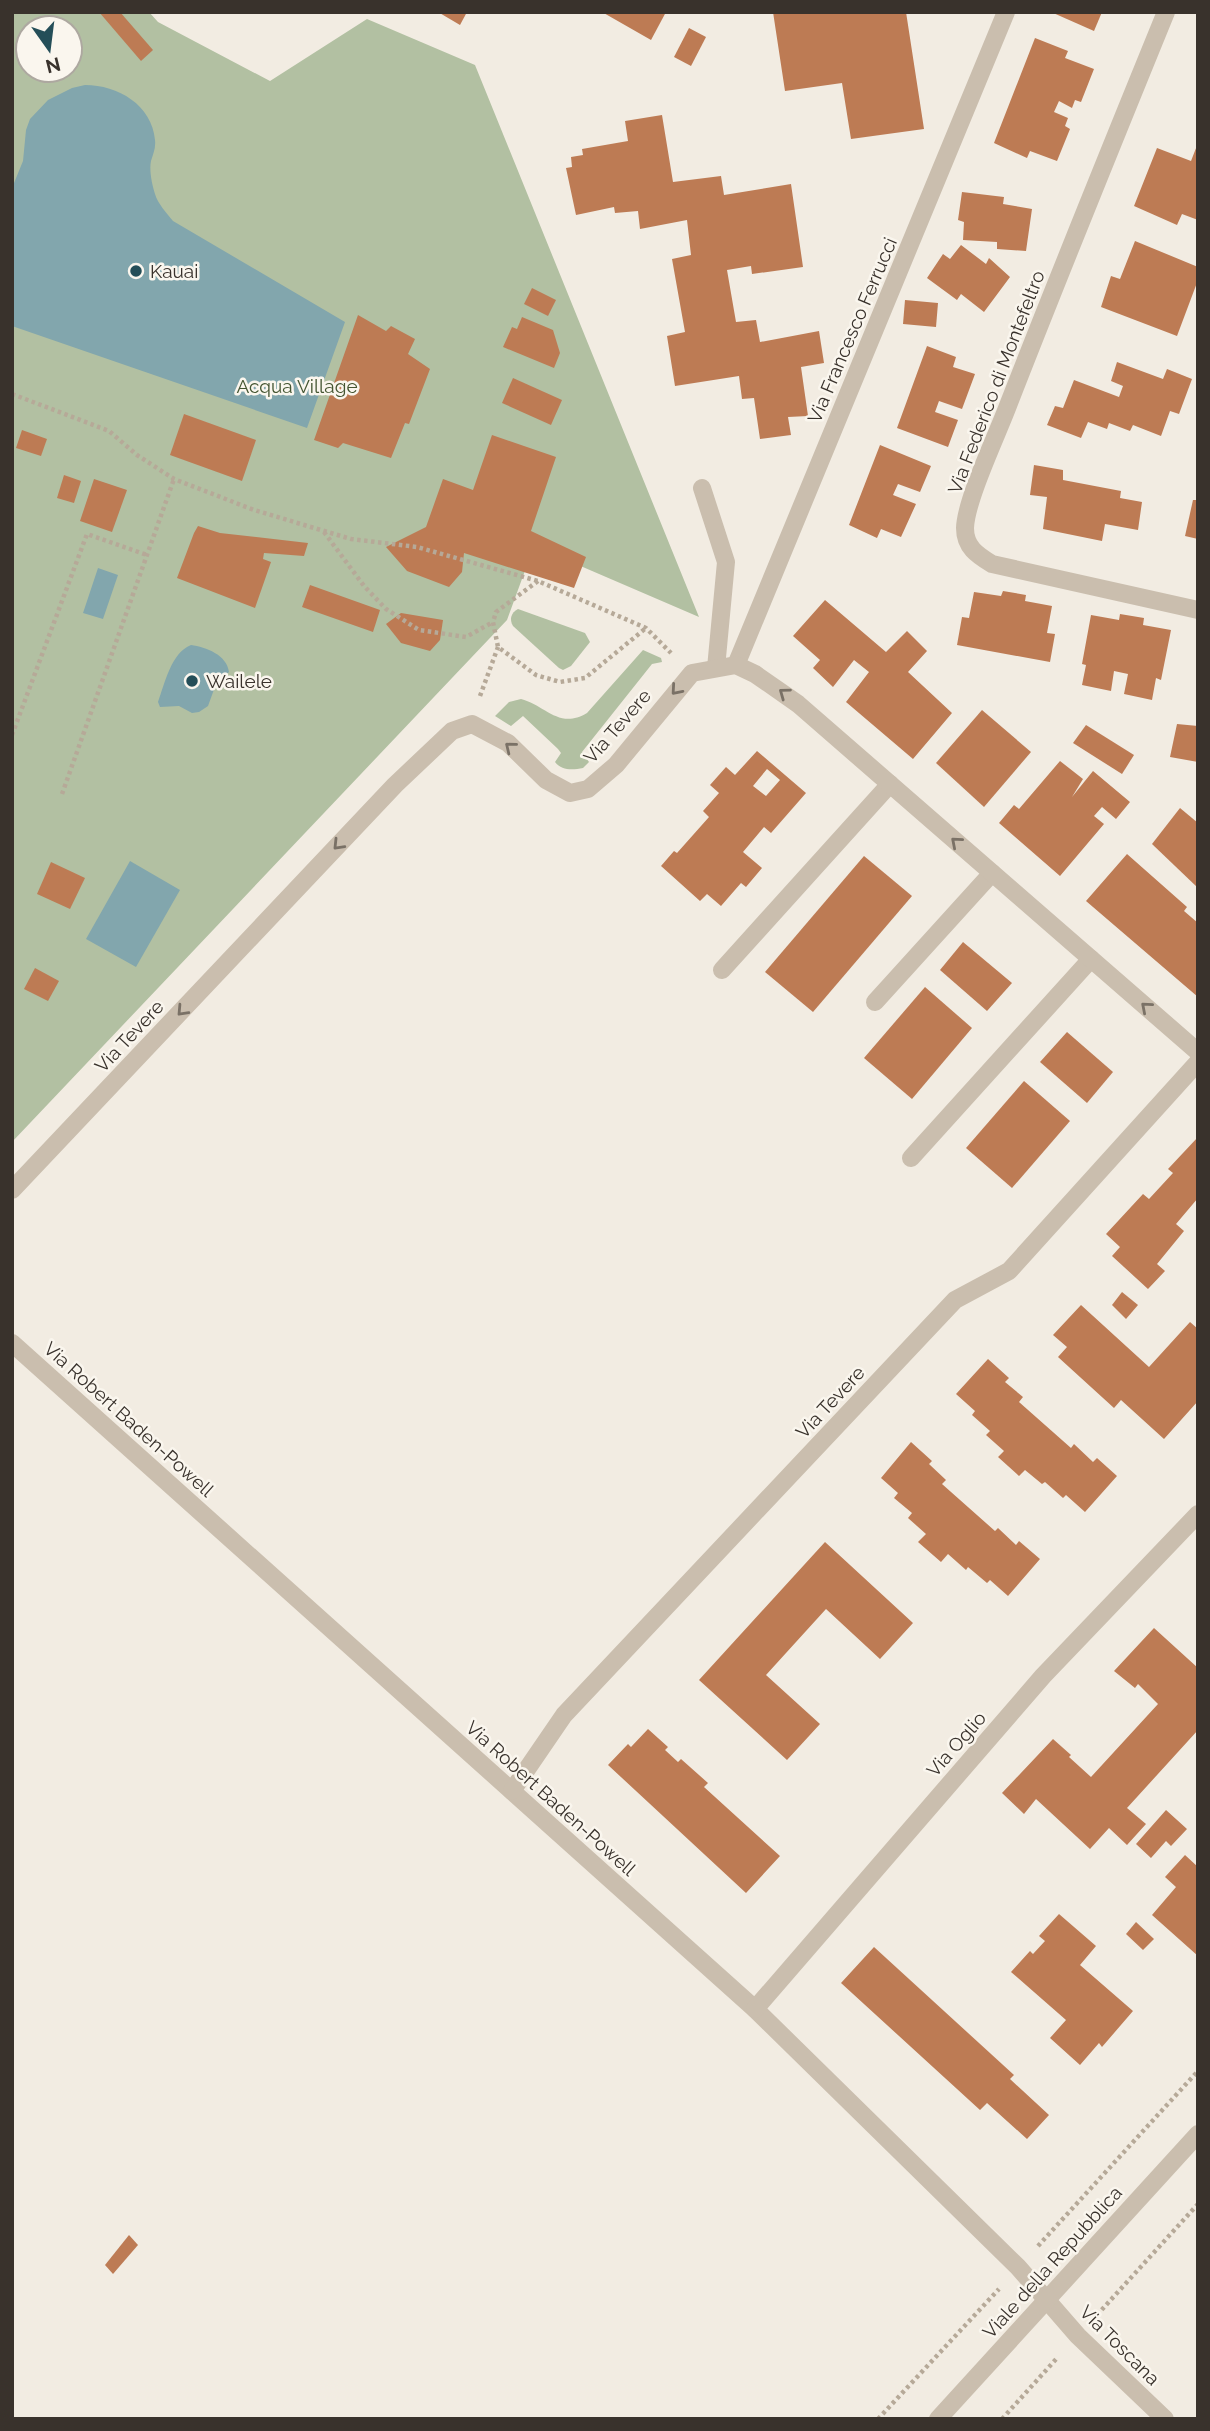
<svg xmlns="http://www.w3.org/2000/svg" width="1210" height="2431" font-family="Raleway,sans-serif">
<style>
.green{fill:#b2c0a2;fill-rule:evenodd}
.water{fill:#82a6ad}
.building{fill:#bd7b54;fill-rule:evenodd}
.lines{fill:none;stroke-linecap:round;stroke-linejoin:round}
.path{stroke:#b6a998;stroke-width:4.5;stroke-dasharray:3.5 3.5;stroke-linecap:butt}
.service{stroke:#cabeae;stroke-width:18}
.minor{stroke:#cabeae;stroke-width:18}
.tertiary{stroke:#cabeae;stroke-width:18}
.oneway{stroke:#7a7166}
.poi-dot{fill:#244e58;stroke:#faf6ee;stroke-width:2.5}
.labels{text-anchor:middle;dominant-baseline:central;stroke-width:5;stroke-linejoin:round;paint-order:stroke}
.poi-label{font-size:19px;fill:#39322c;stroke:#faf6ee;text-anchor:start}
.street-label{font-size:19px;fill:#39322c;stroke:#faf6ee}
.park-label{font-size:19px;fill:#445531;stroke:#faf6ee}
</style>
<rect width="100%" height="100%" fill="#f2ece2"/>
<g class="green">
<path d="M12 12H149L158 22 270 81 367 19 475 65 699 617 534 546 507 620 12 1142ZM28 28H70V70H28Z"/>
<path d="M518 609 585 633 590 642 571 666 563 670 559 668 513 626C509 619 511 613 518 609Z"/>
<path d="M643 650 661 658 662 662 652 664 582 752 589 762 583 768C573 770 562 771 555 762L561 753 558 749 523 716 511 726 495 716 509 702 521 699C545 705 559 730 587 713Z"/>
</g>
<g class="water">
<path d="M85 85C118 85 152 105 155 140 156 148 153 154 151 161 149 170 152 185 155 194 158 204 166 212 173 221L345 322 307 428 12 326V188L23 161 26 130 30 119 48 100 72 88Z"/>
<path d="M98 568 118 575 103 619 83 613Z"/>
<path d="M191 645C206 647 227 655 229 672L216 684 208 706 199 712 192 713 179 706 160 707 158 702C165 683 171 653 191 645Z"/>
<path d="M130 861 180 890 136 967 86 939Z"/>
</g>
<g class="building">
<path d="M99 12H120L153 50 141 61Z"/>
<path d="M438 12H467L460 25Z"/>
<path d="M602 12H666L651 40Z"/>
<path d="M773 12H906L924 129 851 139 842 83 785 91Z"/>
<path d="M1051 12H1102L1094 31Z"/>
<path d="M689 28 706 37 691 66 674 57Z"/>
<path d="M1035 38 1068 51 1065 58 1094 69 1081 102 1075 100 1072 108 1059 101 1054 112 1068 118 1065 126 1070 129 1057 161 1030 151 1027 158 994 143Z"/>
<path d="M662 115 673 182 721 176 724 195 791 184 803 267 752 274 751 266 727 270 736 322 756 320 760 342 819 331 824 363 801 367 808 416 788 417 791 435 760 439 754 398 742 399 739 376 675 386 667 336 685 332 672 259 691 255 687 220 640 229 638 211 615 213 614 207 576 215 566 168 572 167 571 157 583 155 582 149 628 141 625 121Z"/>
<path d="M1198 143V220L1182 214 1177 225 1134 206 1157 148 1191 161Z"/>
<path d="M962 192 1004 197 1003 204 1032 209 1026 251 997 249V242L963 240 964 222 958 220Z"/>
<path d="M1135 241 1198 267V280L1177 336 1101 307 1111 276 1120 279Z"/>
<path d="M961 245 986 264 989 258 1010 277 984 312 961 294 957 300 927 278 943 254 950 259Z"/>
<path d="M532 288 556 300 548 316 524 304Z"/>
<path d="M905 300 938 303 936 327 903 324Z"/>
<path d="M358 315 386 331 391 326 415 339 408 354 430 369 409 424 405 423 391 458 343 443 338 448 314 440Z"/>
<path d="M522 317 553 330 560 353 554 368 503 347 512 327 517 329Z"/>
<path d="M927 346 956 357 953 367 975 374 962 409 939 401 935 412 958 420 948 447 897 428Z"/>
<path d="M1117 362 1163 379 1167 369 1192 379 1179 414 1170 411 1161 436 1133 425 1130 431 1109 423 1107 429 1088 422 1081 438 1047 425 1055 406 1063 408 1074 380 1119 397 1123 386 1111 381Z"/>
<path d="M513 378 562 400 551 425 502 403Z"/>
<path d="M184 414 256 440 242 481 170 455Z"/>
<path d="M22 430 47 439 41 456 16 448Z"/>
<path d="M492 435 556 457 531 531 586 557 574 588 464 553 462 572 449 587 407 571 386 547 426 527 443 479 473 490Z"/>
<path d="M880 445 931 466 920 492 898 484 893 495 916 504 901 537 881 529 877 538 849 525Z"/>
<path d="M1034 465 1063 470V480L1121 491 1120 498 1142 502 1138 530 1105 524 1102 541 1043 529 1047 497 1030 495Z"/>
<path d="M64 475 81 481 74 503 57 498Z"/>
<path d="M94 479 127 490 112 532 80 521Z"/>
<path d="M1193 500H1198V539L1185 536Z"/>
<path d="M198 526 220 533 308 543 304 556 264 553 263 559 271 562 255 608 177 578 194 533Z"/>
<path d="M310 585 380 610 373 632 302 607Z"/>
<path d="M1003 591 1026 595 1025 601 1052 606 1047 633 1055 634 1050 662 957 645 962 617 969 618 974 592 1001 596Z"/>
<path d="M825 600 886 652 907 631 927 651 908 672 952 713 913 759 846 702 869 672 854 660 833 687 813 668 820 660 793 636Z"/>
<path d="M401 613 443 620 440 640 430 651 401 643 386 624Z"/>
<path d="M1120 614 1144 618 1143 625 1171 630 1161 680 1156 678 1152 700 1124 694 1128 674 1114 671 1111 691 1082 685 1086 665 1082 664 1091 615 1119 620Z"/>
<path d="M982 710 1031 752 984 807 936 763Z"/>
<path d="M1177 724 1198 726V762L1170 757Z"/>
<path d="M1086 725 1134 755 1122 774 1073 743Z"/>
<path d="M757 751 806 793 771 833 764 827 743 852 762 868 746 887 741 883 721 906 707 894 700 901 661 866 674 851 677 853 709 817 703 811 719 793 710 785 726 767 735 775ZM767 769 780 780 766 796 753 786Z"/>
<path d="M1060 761 1083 779 1072 797 1093 771 1130 802 1116 819 1102 807 1094 816 1104 824 1060 876 999 823 1014 805 1019 809Z"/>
<path d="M1180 808 1198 823V888L1152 844Z"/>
<path d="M1127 854 1187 907 1184 911 1198 923V997L1086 901Z"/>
<path d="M864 856 912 896 813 1012 765 972Z"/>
<path d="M51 862 85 878 70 909 37 894Z"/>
<path d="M963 942 1012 983 987 1011 940 970Z"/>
<path d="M35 968 59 981 48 1001 24 989Z"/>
<path d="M925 987 972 1028 912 1099 864 1058Z"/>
<path d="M1067 1032 1113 1072 1087 1103 1040 1062Z"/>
<path d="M1024 1081 1070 1121 1012 1188 966 1148Z"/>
<path d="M1198 1137V1198L1176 1224 1184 1231 1157 1264 1165 1271 1148 1289 1112 1256 1120 1247 1106 1234 1143 1194 1149 1199 1173 1173 1168 1169Z"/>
<path d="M1122 1292 1138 1305 1126 1319 1112 1305Z"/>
<path d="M1081 1305 1149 1367 1190 1322 1198 1329V1401L1164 1439 1121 1400 1114 1408 1058 1357 1067 1347 1053 1335Z"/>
<path d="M988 1359 1009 1378 1005 1382 1023 1397 1019 1402 1071 1448 1074 1444 1093 1462 1097 1458 1117 1476 1085 1512 1066 1495 1063 1498 1045 1482 1042 1484 1025 1470 1019 1476 998 1457 1004 1451 986 1435 990 1431 972 1415 975 1411 956 1394Z"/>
<path d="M911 1442 932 1461 929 1464 946 1480 942 1484 995 1531 998 1528 1016 1545 1019 1541 1040 1559 1008 1596 990 1580 987 1583 968 1567 966 1570 948 1554 941 1562 918 1542 926 1534 908 1518 912 1513 894 1498 898 1493 881 1478Z"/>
<path d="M825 1542 913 1623 880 1659 826 1609 766 1675 820 1724 787 1760 699 1680Z"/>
<path d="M1154 1628 1198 1668V1730L1127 1808 1146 1824 1127 1845 1109 1828 1090 1849 1036 1799 1024 1814 1002 1793 1053 1739 1071 1755 1069 1757 1091 1777 1158 1704 1138 1684 1135 1688 1114 1671Z"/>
<path d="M648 1729 668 1747 665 1750 678 1762 681 1759 708 1783 704 1787 780 1856 746 1893 608 1765 628 1744 631 1747Z"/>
<path d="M1166 1810 1187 1829 1171 1846 1166 1841 1151 1858 1136 1844Z"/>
<path d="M1185 1855 1198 1867V1956L1152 1915 1176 1887 1165 1877Z"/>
<path d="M1059 1914 1096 1946 1080 1965 1133 2011 1102 2047 1099 2043 1080 2065 1050 2038 1066 2020 1011 1972 1030 1951 1033 1954 1045 1941 1039 1936Z"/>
<path d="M1136 1922 1154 1939 1143 1950 1126 1934Z"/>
<path d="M874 1947 1014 2075 1010 2079 1049 2115 1027 2139 987 2103 980 2110 841 1983Z"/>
<path d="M129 2235 138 2245 113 2274 105 2265Z"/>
</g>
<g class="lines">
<g class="path">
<path d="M12 394 109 431 137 455 174 479 254 510 351 539 417 547 538 581 646 628 671 653"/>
<path d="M324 532 364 586 386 609 419 630 466 637 493 622"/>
<path d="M538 581 496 612 493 622 498 647 536 675 560 682 585 678 646 628"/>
<path d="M480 696 498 647"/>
<path d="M12 735 87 534 147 555"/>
<path d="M62 794 174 479"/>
<path d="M1038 2246 1198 2071"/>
<path d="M1097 2315 1198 2204"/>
<path d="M878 2419 999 2289"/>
<path d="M1002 2419 1058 2357"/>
</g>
<g class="service">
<path d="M702 488 726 562 716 668"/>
<path d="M722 970 890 784"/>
<path d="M875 1002 992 873"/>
<path d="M911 1158 1091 959"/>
</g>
<g class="minor">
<path d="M1166 12C1113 142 1060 272 1009 403 998 433 966 499 965 528 965 547 977 555 992 564L1198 610"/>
<path d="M736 665 1006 12"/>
<path d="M12 1190 395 785 452 731 472 724 508 743 546 780 570 793 588 789 616 765 692 673 736 665 755 674 798 704 1198 1052"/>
<path d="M12 1343 755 2009 1018 2267 1078 2336 1165 2419"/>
<path d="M512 1791 564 1715 955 1300 1009 1271 1198 1062"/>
<path d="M755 2009 1043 1676 1198 1514"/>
</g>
<path class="tertiary" d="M938 2419 1198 2134"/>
</g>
<defs><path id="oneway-chevron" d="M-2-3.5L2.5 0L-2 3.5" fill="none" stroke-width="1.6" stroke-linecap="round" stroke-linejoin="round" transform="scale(1.75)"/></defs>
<g class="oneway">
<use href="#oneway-chevron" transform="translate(676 690) rotate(131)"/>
<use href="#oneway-chevron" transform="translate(784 693) rotate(-144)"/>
<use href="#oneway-chevron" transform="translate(510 747) rotate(-141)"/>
<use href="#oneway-chevron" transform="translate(956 842) rotate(-139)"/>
<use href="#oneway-chevron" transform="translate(338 845) rotate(134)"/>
<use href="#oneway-chevron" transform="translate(1146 1007) rotate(-139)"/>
<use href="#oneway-chevron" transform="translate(182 1011) rotate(133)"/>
</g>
<g class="poi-dot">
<circle cx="136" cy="271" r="7"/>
<circle cx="192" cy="681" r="7"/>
</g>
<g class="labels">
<g class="poi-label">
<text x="150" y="271">Kauai</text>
<text x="206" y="681">Wailele</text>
</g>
<g class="street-label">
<text transform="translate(852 330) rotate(-67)">Via Francesco Ferrucci</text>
<text transform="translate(996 382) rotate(-69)">Via Federico di Montefeltro</text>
<text transform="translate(617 726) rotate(-49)">Via Tevere</text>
<text transform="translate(129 1036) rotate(-47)">Via Tevere</text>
<text transform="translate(830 1402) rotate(-47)">Via Tevere</text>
<text transform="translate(129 1419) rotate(42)">Via Robert Baden-Powell</text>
<text transform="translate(956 1744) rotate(-49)">Via Oglio</text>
<text transform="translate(551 1798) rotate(42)">Via Robert Baden-Powell</text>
<text transform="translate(1052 2262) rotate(-48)">Viale della Repubblica</text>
<text transform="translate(1120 2345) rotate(45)">Via Toscana</text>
</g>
<g class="park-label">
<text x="297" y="386">Acqua Village</text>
</g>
</g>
<rect width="1210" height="2431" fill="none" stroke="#39322c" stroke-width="28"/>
<g transform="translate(49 49) rotate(166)"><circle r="33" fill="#faf6ee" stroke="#ada8a0" stroke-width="2"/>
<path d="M0-5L12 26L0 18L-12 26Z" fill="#244e58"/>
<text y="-10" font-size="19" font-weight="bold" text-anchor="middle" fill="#39322c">N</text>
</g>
</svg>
